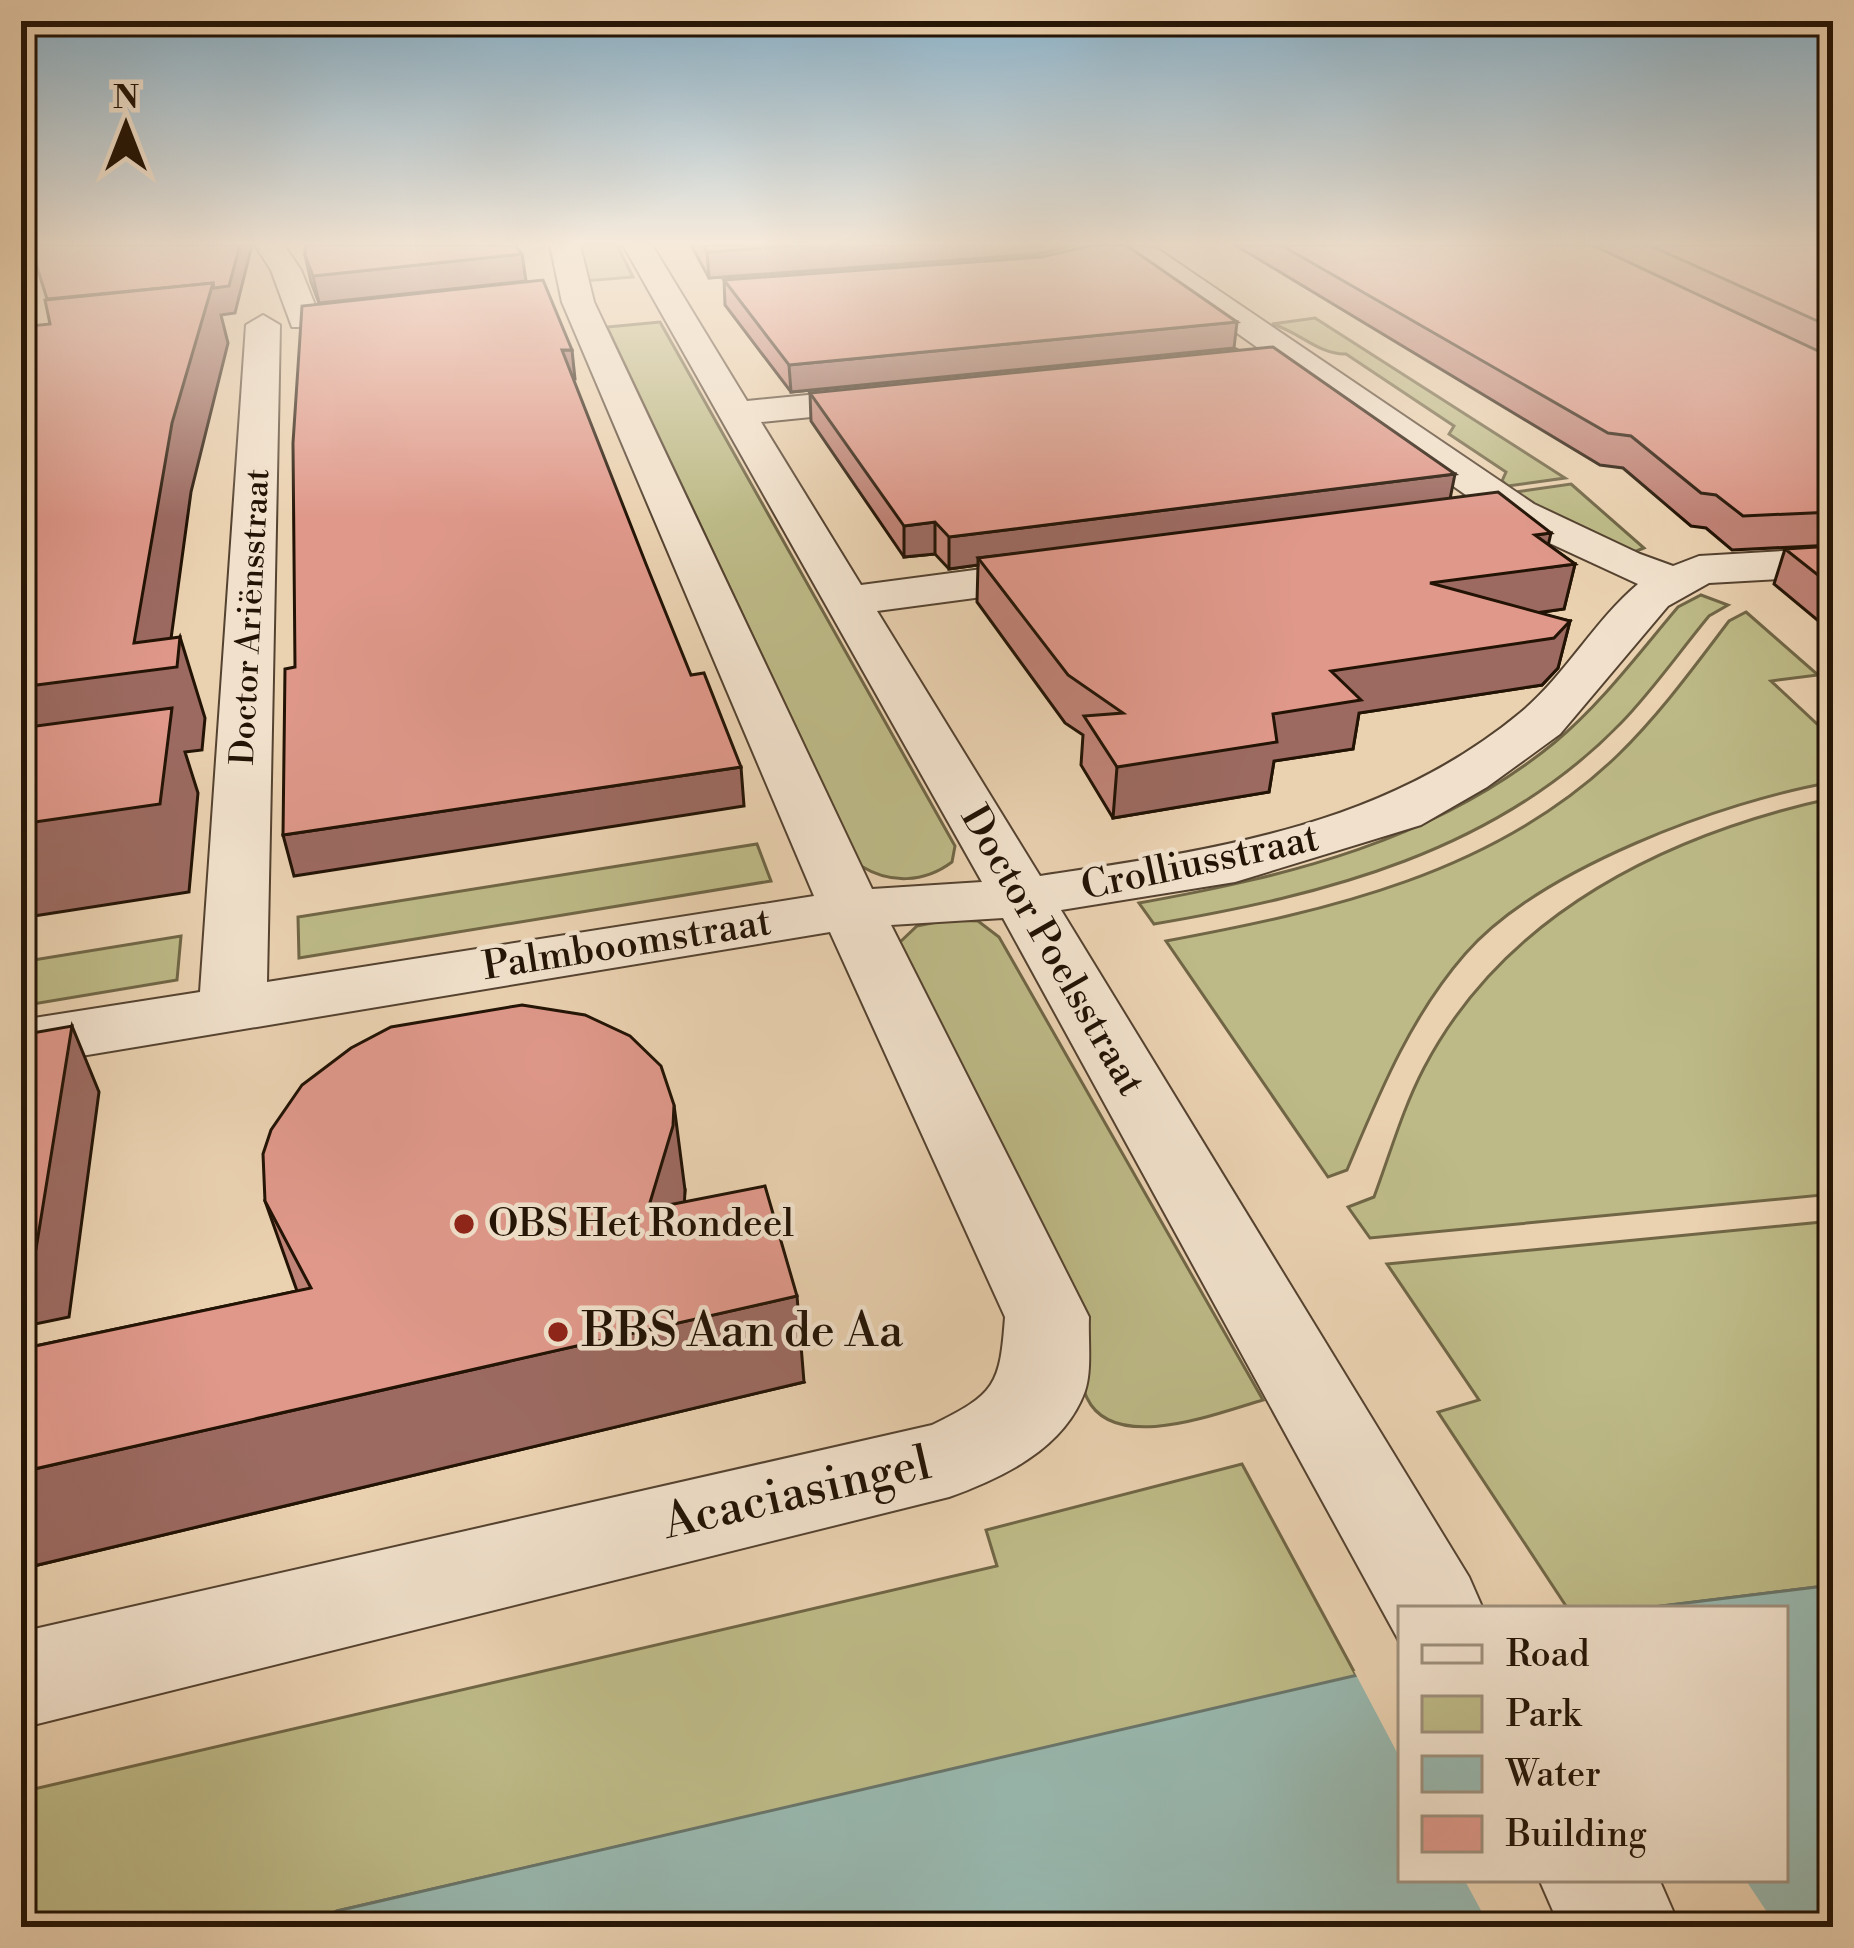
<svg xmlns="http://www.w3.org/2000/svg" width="1854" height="1948" font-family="'Libre Bodoni',serif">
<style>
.green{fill:#bdba87;stroke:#706646;stroke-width:3}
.water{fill:#98b7ae;stroke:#69756a;stroke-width:3}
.pier{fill:#ead1b0}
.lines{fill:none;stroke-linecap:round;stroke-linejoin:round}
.minor-casing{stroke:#544230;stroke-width:4}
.minor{fill:#f1e1cc;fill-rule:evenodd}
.wall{fill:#c08377;stroke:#221305;stroke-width:3}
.shaded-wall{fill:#9c6a61;stroke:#221305;stroke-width:3}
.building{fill:#df988a;stroke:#221305;stroke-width:3}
.poi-dot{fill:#8f2418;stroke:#f1e1cc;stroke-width:4.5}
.labels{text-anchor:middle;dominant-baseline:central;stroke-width:9;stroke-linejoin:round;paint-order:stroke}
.far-street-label{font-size:33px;fill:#221305;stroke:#f1e1cc}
.street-label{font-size:39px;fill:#221305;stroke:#f1e1cc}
.poi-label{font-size:39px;fill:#221305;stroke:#f1e1cc;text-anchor:start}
.near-poi-label{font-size:48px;fill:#221305;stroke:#f1e1cc;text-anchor:start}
.near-street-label{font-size:48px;fill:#221305;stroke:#f1e1cc}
</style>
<rect width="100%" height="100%" fill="#ead1b0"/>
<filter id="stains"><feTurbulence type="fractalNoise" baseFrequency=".00167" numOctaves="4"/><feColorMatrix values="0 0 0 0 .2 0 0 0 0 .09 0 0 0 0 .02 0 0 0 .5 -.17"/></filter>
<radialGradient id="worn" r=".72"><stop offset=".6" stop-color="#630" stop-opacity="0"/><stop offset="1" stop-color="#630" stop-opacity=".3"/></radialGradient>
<g class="green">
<path d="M578 245H617L633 277 584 281Z"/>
<path d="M1315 318 1565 478 1508 486 1502 481 1506 472 1449 434 1454 426 1346 354C1319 355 1298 331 1272 324Z"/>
<path d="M660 322 955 846 952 862C924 883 890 884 861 866L607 327Z"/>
<path d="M1571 484 1644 548 1634 552 1537 507 1516 492Z"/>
<path d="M1701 595 1728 605 1709 616C1680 651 1653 690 1621 723 1496 852 1325 895 1154 924L1139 903C1289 876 1434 841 1554 743 1601 704 1639 653 1678 607Z"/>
<path d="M1746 612 1818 675 1771 681 1833 739V782C1723 801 1539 869 1465 954 1410 1017 1379 1094 1347 1170L1328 1177 1166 941C1327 911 1495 874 1618 755 1660 714 1694 667 1729 621Z"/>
<path d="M1833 798V1194L1370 1238 1348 1207 1374 1197C1390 1154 1403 1108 1424 1068 1505 913 1668 834 1833 798Z"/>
<path d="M757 844 771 881 299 958 298 917Z"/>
<path d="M947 920 978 921 999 937 1263 1400C1220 1412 1114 1455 1087 1398 1083 1391 1083 1379 1081 1371L899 943 917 926Z"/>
<path d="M181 936 177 980 21 1006V962Z"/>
<path d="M1833 1221V1585L1637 1609H1568L1438 1412 1479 1400 1387 1264Z"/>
<path d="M1242 1464 1357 1677 337 1911 308 1927H21V1792L997 1566 986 1530Z"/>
</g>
<path class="water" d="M1833 1585V1927H308L337 1911 1401 1665V1879H1785V1609H1637Z"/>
<g class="pier">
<path d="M1401 1659V1760L1354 1671Z"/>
<path d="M1464 1879H1745L1777 1927H1490Z"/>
</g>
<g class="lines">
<g class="minor-casing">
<g id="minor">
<path d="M255 245H284L301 270 321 320 316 327H292L271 270Z"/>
<path d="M550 245H580L594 302 872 889 982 882 623 245H652L747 401 900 386 913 389 918 397 913 405 900 408 761 422 861 585 1065 558 1081 562 1088 572 1081 582 1065 586 877 611 1040 876C1212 850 1381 828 1520 713 1565 676 1594 621 1638 584L1504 522 1134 260 1103 245 1156 248 1534 504 1640 554 1673 566 1699 556 1833 548V576L1709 583 1668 606 1560 734 1487 787 1421 825 1235 882 1061 910 1469 1577 1483 1609H1401L1399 1641 1003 918 891 925 1089 1317C1088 1340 1092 1370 1085 1391 1064 1449 1002 1478 949 1497L21 1728V1632L932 1425C996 1394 1000 1385 1005 1317L830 932 21 1066V1020L200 992 246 325 263 315 280 325 267 982 814 896 562 302Z"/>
<path d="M1539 1879H1659L1680 1927H1560Z"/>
</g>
</g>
<use href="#minor" class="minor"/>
</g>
<g class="wall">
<path d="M691 245H1074L1039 254 709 278Z"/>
<path d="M1235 245H1833V545L1732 550 1706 528 1691 526 1623 468 1600 465Z"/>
<path d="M305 255 526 281 319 303 311 282Z"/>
<path d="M1041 257 1234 348 791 392 725 305 724 280Z"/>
<path d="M810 393 1450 498 1548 545 1575 564 1564 609 1537 613 1570 621 1558 668 1542 685 1359 713 1353 749 1274 761 1269 792 1113 818 1081 765 1083 735 1065 723 977 602 978 565 949 569 935 554 904 557 811 421Z"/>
<path d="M1833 546V633L1774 584 1785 549Z"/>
<path d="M685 1190 684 1202 804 1382 21 1569V1349L297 1291 265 1201Z"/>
</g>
<g class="shaded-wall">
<path d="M240 245H252L235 313 221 315 228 343 191 492 167 668 180 637 205 718 202 750 185 752 198 793 189 892 21 918V687L134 643 57 333Z"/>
<path d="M804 245H1074L1039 254 709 278 707 252Z"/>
<path d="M522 254 526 281 319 303 313 276Z"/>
<path d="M1237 322 1234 348 791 392 789 365Z"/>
<path d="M562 350H572L575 379 566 380Z"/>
<path d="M1455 474 1449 504 978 558V565L949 569V537Z"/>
<path d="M935 522V554L904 557V526Z"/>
<path d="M1551 533 1543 568 1575 564 1564 609 1421 629 1430 583 1535 535Z"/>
<path d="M1570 621 1558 668 1542 685 1359 713 1353 749 1274 761 1269 792 1113 818 1117 767 1273 714 1331 671Z"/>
<path d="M741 767 744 806 294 876 283 835Z"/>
<path d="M72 1026 99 1092 69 1317 21 1327V1252Z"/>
<path d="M674 1105 685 1190 684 1211 648 1209Z"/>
<path d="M797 1296 804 1382 21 1569V1472Z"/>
</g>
<g class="building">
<path d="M30 245H240L229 286 214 288 213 283 47 299Z"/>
<path d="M305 245H515L522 254 313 276 305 255Z"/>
<path d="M703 245H804L707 252Z"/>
<path d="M1093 245H1126L1237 322 789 365 724 280 1041 257Z"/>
<path d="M1281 245H1592L1833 358V512L1743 516 1716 495 1701 493 1631 436 1608 433Z"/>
<path d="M1649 245H1833V328Z"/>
<path d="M543 280 572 350H562L646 564 691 675 704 673 741 767 283 835 285 669 295 667 293 443 302 306Z"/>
<path d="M213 283 172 423 134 643 180 637 177 667 21 687V327L50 324 45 300Z"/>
<path d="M1273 347 1455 474 949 537 935 522 904 526 810 393Z"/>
<path d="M1498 492 1551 533 1535 535 1575 564 1430 583 1570 621 1554 638 1331 671 1361 700 1273 714 1277 742 1117 767 1084 716 1123 713 1068 675 978 558Z"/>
<path d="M1833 546V587L1785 549Z"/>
<path d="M172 708 160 804 21 824V728Z"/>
<path d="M522 1005 585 1015 630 1036 661 1066 674 1105 673 1126 648 1209 765 1186 797 1296 21 1472V1349L311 1288 265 1201 263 1154 271 1130 302 1085 351 1048 391 1027Z"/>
<path d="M72 1026 36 1249 21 1252V1035Z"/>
</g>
<linearGradient id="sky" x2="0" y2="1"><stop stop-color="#88b5d1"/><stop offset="0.47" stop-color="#f6eadb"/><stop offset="1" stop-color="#f6eadb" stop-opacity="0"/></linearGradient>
<rect width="1854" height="518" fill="url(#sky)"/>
<g class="poi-dot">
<circle cx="464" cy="1224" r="12"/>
<circle cx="558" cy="1332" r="12"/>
</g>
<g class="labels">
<g class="far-street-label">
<text transform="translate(251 617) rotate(-87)">Doctor Ariënsstraat</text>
</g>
<g class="street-label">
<text transform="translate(1200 863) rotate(-12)">Crolliusstraat</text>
<text transform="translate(627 945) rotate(-9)">Palmboomstraat</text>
<text transform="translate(1052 951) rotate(60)">Doctor Poelsstraat</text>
</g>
<g class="poi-label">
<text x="488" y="1224">OBS Het Rondeel</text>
</g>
<g class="near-poi-label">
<text x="582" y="1332">BBS Aan de Aa</text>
</g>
<g class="near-street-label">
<text transform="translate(797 1494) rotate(-13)">Acaciasingel</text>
</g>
</g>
<rect width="1854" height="1948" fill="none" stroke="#ead1b0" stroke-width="72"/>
<rect x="24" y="24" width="1806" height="1900" fill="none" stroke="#221305" stroke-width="6"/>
<rect x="36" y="36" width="1782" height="1876" fill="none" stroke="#221305" stroke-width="3"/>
<rect x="1398" y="1606" width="390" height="276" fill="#f1e1cc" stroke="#9e8f7c" stroke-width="3"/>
<rect x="1422" y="1645" width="60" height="18" fill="#f1e1cc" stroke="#9e8f7c" stroke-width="3"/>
<text x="1506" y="1666" font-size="36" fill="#221305">Road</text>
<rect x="1422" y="1696" width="60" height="36" fill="#bdba87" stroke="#9e8f7c" stroke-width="3"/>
<text x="1506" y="1726" font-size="36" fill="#221305">Park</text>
<rect x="1422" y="1756" width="60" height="36" fill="#98b7ae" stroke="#9e8f7c" stroke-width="3"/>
<text x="1506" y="1786" font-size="36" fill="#221305">Water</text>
<rect x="1422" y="1816" width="60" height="36" fill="#df988a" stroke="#9e8f7c" stroke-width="3"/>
<text x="1506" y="1846" font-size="36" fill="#221305">Building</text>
<g transform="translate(126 126)" stroke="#f1e1cc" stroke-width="9" paint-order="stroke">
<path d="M0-9L21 45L0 30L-21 45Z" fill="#221305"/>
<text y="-18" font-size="33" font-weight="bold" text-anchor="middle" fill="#221305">N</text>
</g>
<rect width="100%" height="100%" filter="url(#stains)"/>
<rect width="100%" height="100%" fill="url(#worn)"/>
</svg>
